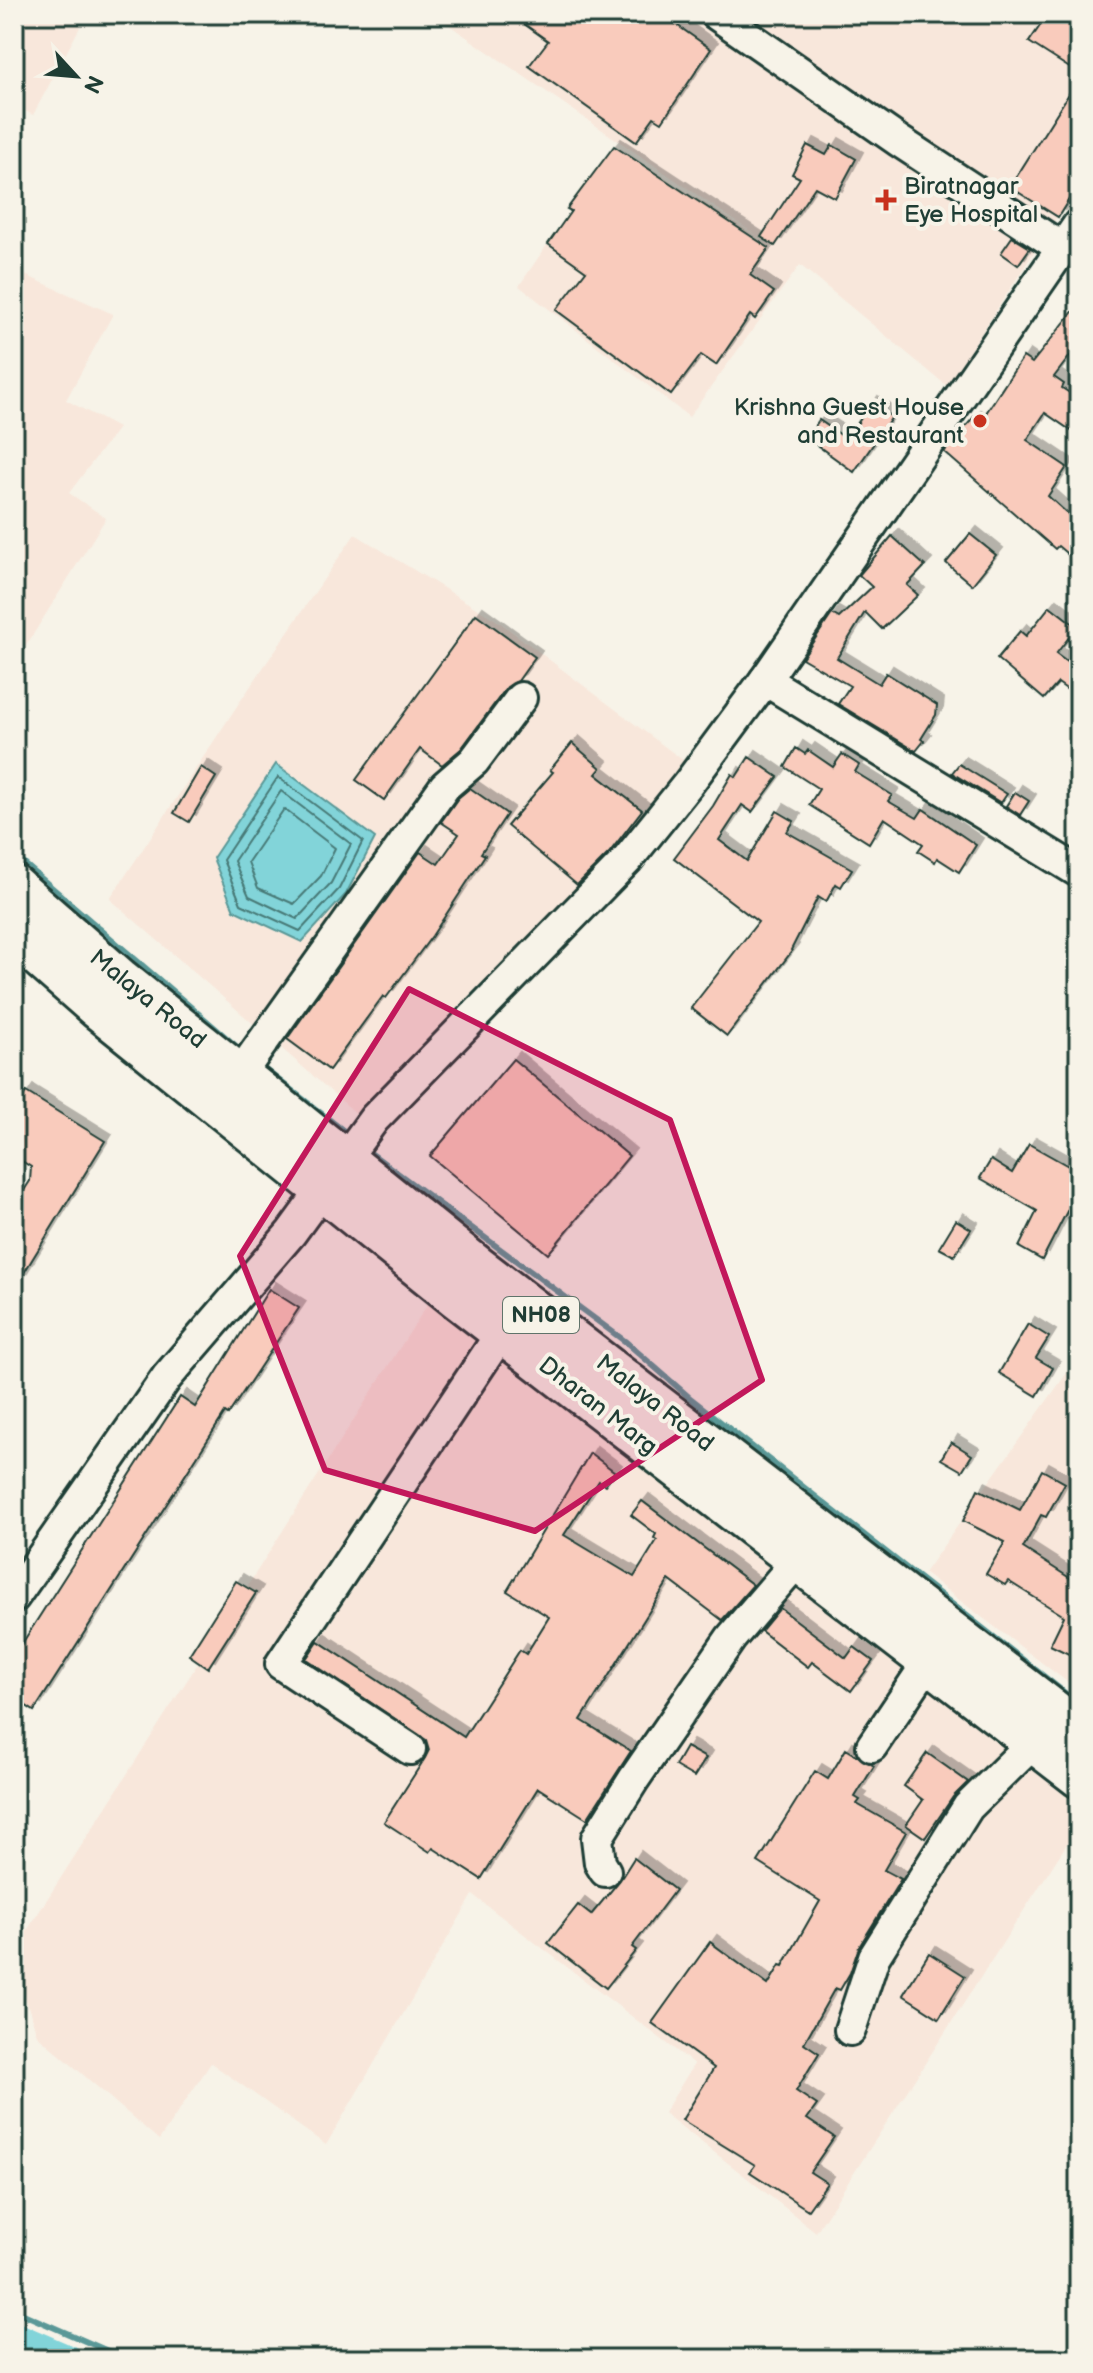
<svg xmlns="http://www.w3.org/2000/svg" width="1093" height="2373" font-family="'Balsamiq Sans',sans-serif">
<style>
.built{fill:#f8e7db}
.water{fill:#82d4d9;stroke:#5a9897;stroke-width:2}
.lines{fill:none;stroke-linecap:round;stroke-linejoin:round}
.shore{stroke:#477976;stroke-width:2}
.stream{stroke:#5a9897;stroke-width:6}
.canal{stroke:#82d4d9;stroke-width:22}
.building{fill:#f9cbbc;stroke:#1f3d34;stroke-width:2;filter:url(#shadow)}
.minor-casing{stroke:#1f3d34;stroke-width:36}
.major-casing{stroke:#1f3d34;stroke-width:46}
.minor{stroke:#f7f3e8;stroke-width:30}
.major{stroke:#f7f3e8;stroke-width:40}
.marked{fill:#c2185b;fill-opacity:0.2;stroke:#c2185b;stroke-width:6;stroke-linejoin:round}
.poi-dot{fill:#c8321e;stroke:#f7f3e8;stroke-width:3}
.labels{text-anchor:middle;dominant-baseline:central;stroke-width:8;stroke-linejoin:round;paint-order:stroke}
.shield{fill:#f7f3e8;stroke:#60746a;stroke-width:2}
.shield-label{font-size:22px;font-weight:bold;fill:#1f3d34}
.poi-label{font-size:24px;fill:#1f3d34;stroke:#f7f3e8;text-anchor:start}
.street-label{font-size:24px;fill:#1f3d34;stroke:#f7f3e8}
</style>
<defs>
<filter id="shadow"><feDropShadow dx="7" dy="-7" stdDeviation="0" flood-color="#0004"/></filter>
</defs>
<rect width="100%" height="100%" fill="#f7f3e8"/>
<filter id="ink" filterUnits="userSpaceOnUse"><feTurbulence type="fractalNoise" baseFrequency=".0125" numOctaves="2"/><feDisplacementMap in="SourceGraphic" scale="16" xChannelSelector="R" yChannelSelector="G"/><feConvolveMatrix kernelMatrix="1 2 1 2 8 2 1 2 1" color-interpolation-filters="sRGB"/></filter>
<g filter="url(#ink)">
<g class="built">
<path d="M14 14H87L33 115 14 105Z"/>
<path d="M433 14H1079V183L947 386 800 265 689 417 519 286 614 146 766 242Z"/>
<path d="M14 270 113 314 66 400 118 428 69 493 106 518 14 665Z"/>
<path d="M355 534 499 622 692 767 366 1122 110 899 237 706Z"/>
<path d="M429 1302 1079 1798V1825L816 2232 664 2113 694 2064 473 1895 326 2145 211 2063 159 2140 37 2035 22 1987 14 1981V1951Z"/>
<path d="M1079 1356V1691L924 1573Z"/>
</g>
<path class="water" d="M276 764 375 838 346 894 302 942 234 910 213 858Z"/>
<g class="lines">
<g class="shore">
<path d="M278 777 363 841 339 889 300 931 241 904 223 860Z"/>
<path d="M281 791 351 844 331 883 297 919 249 896 234 861Z"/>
<path d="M284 809 335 848 321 876 294 904 258 888 248 862Z"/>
</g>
<g class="stream">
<path d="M14 855 236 1046"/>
<path d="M258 1064 344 1131"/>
<path d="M369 1152 626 1342 689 1397 1079 1704"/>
<path d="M14 2310 126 2359"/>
</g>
<path class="canal" d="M14 2332 76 2359"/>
</g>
<g class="building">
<path d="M510 14H661L711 49 662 122 654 117 636 142 529 66 548 41Z"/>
<path d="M1048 14H1079V74L1029 42Z"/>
<path d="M1079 78V183L1058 217 1010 187Z"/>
<path d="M807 145 826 155 832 145 856 159 835 198 815 187 775 246 761 237 800 178 792 174Z"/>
<path d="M614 146 769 248 750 275 774 292 755 319 750 315 716 365 701 355 671 395 556 310 586 271 548 244 571 211 567 209Z"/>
<path d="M1012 237 1030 248 1018 265 1001 253Z"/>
<path d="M1079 304V344L1054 377 1064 384 1062 388 1079 399V436L1045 413 1027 440 1067 467 1048 496 1079 524V564L1058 546 1055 549 944 452 974 417 980 422 1023 357 1032 363Z"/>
<path d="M871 403 892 417 854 472 807 438 819 420 847 439Z"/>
<path d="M970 534 996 555 972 585 946 563Z"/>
<path d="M892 536 925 566 907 585 918 595 882 629 865 612 837 658 879 684 886 673 937 705 936 715 921 739 924 741 916 751 838 704 850 686 802 658 832 614 839 618 872 587 859 575Z"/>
<path d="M1050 606 1077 627 1056 654 1079 671V698L1058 683 1044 699 997 659 1020 631 1026 636Z"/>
<path d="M476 614 535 657 518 681 507 687 461 749 442 765 420 749 384 800 356 780Z"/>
<path d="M572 743 601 768 596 774 642 810 609 853 577 885 507 826 553 772 550 770Z"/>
<path d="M796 748 805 754 808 750 833 767 842 754 859 765 855 772 892 795 888 801 917 818 923 809 976 845 959 872 937 858 935 862 918 851 923 844 884 818 869 843 809 805 819 789 785 767Z"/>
<path d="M749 757 778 777 752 812 742 805 719 840 747 861 777 811 794 821 787 832 852 869 841 887 836 884 826 902 818 897 791 950 792 951 727 1036 691 1008 758 922 674 858 713 806 732 774 736 777Z"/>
<path d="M959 764 1007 794 1001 803 952 773Z"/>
<path d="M201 767 216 777 189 822 174 813Z"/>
<path d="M470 788 507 814 481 853 485 855 432 936 386 998 383 996 329 1070 287 1039 420 852 438 864 459 834 441 822 458 798Z"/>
<path d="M1015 792 1029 801 1020 815 1006 806Z"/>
<path d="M513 1059 629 1156 548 1254 430 1156Z"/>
<path d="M26 1092 105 1141 14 1289V1206L30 1181 31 1167 14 1156V1110Z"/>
<path d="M1029 1144 1079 1172V1188L1042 1260 1019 1247 1037 1211 980 1178 991 1160 1012 1173Z"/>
<path d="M956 1220 971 1229 954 1256 939 1248Z"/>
<path d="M269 1289 299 1308 228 1415 225 1413 34 1711 14 1698V1656L180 1397 195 1407Z"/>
<path d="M1028 1324 1049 1337 1036 1358 1053 1368 1037 1396 999 1373Z"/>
<path d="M951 1442 972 1455 962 1471 941 1459Z"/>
<path d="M590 1453 615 1472 605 1485 599 1481 564 1535 634 1577 657 1540 654 1538 656 1534 631 1515 642 1501 753 1585 722 1620 669 1580 581 1720 631 1751 587 1819 538 1788 481 1879 433 1848 430 1852 384 1822 425 1758 429 1750 426 1740 306 1659 318 1641 464 1737 520 1650 526 1654 549 1617 507 1591Z"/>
<path d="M1042 1470 1065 1483 1046 1517 1041 1515 1023 1548 1079 1584V1659L1050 1645 1064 1616 1008 1581 1005 1585 986 1574 1005 1542 963 1521 978 1489 1020 1510Z"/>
<path d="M236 1581 256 1593 208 1668 189 1655Z"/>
<path d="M780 1608 846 1658 854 1647 873 1661 851 1691 812 1662 808 1667 761 1631Z"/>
<path d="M686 1747 706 1758 694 1777 675 1766Z"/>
<path d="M846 1749 874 1766 855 1797 860 1800 857 1804 906 1832 884 1870 901 1879 859 1947 850 1973 840 1990 835 1988 804 2043 819 2053 796 2091 817 2105 807 2119 834 2137 810 2172 827 2183 808 2210 750 2172 755 2165 682 2120 714 2068 652 2023 710 1942 768 1985 780 1965 783 1966 820 1901 758 1862 815 1771 828 1779Z"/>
<path d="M927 1753 968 1782 953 1797 925 1838 906 1825 923 1800 904 1786Z"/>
<path d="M634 1858 675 1890 632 1947 636 1950 606 1988 548 1943 578 1905 591 1915 620 1880Z"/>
<path d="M929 1953 965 1976 939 2018 903 1995Z"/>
</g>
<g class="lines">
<g class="minor-casing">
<g id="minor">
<path d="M716 14 899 141 1062 248"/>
<path d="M765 680 1079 872"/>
<path d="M240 1074 445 786 474 761 521 698"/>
<path d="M14 1597 167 1377 291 1233 374 1119 627 860 688 784 765 680 1079 224"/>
<path d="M872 1746 929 1661"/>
<path d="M410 1749 281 1664 502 1332"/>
<path d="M605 1871 600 1863 597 1838 634 1779 731 1638 798 1560 808 1544"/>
<path d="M850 2030 874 1957 968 1807 1034 1742"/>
</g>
</g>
<g class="major-casing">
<g id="major">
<path d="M14 886 119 978 478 1267 1079 1730"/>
<path d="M14 935 97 1008 457 1298 1079 1777"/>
</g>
</g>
<use href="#minor" class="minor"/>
<use href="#major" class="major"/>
</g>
</g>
<path class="marked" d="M409 989 670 1120 762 1380 535 1531 325 1470 240 1256Z"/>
<g class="poi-dot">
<path d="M882 188h8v8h8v8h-8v8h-8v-8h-8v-8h8z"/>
<circle cx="980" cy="421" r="8"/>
</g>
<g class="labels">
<rect class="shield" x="503" y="1297" width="76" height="36" rx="6"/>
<g class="shield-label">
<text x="541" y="1315">NH08</text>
</g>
<g class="poi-label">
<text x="904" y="186">Biratnagar<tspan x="904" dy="28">Eye Hospital</tspan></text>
<text x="964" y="407" text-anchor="end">Krishna Guest House<tspan x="964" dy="28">and Restaurant</tspan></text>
</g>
<g class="street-label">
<text transform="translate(148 999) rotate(39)">Malaya Road</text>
<text transform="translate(655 1403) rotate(38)">Malaya Road</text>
<text transform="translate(598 1406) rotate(38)">Dharan Marg</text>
</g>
</g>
<rect width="1093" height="2373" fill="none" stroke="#f7f3e8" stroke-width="48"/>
<rect x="24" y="24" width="1045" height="2325" fill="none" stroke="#1f3d34" stroke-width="3" filter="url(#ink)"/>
<g transform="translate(76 76) rotate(116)" stroke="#f7f3e8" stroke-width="6" paint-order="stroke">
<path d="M0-6L14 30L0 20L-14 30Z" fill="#1f3d34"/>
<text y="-12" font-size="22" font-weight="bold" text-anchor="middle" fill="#1f3d34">N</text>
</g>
</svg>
